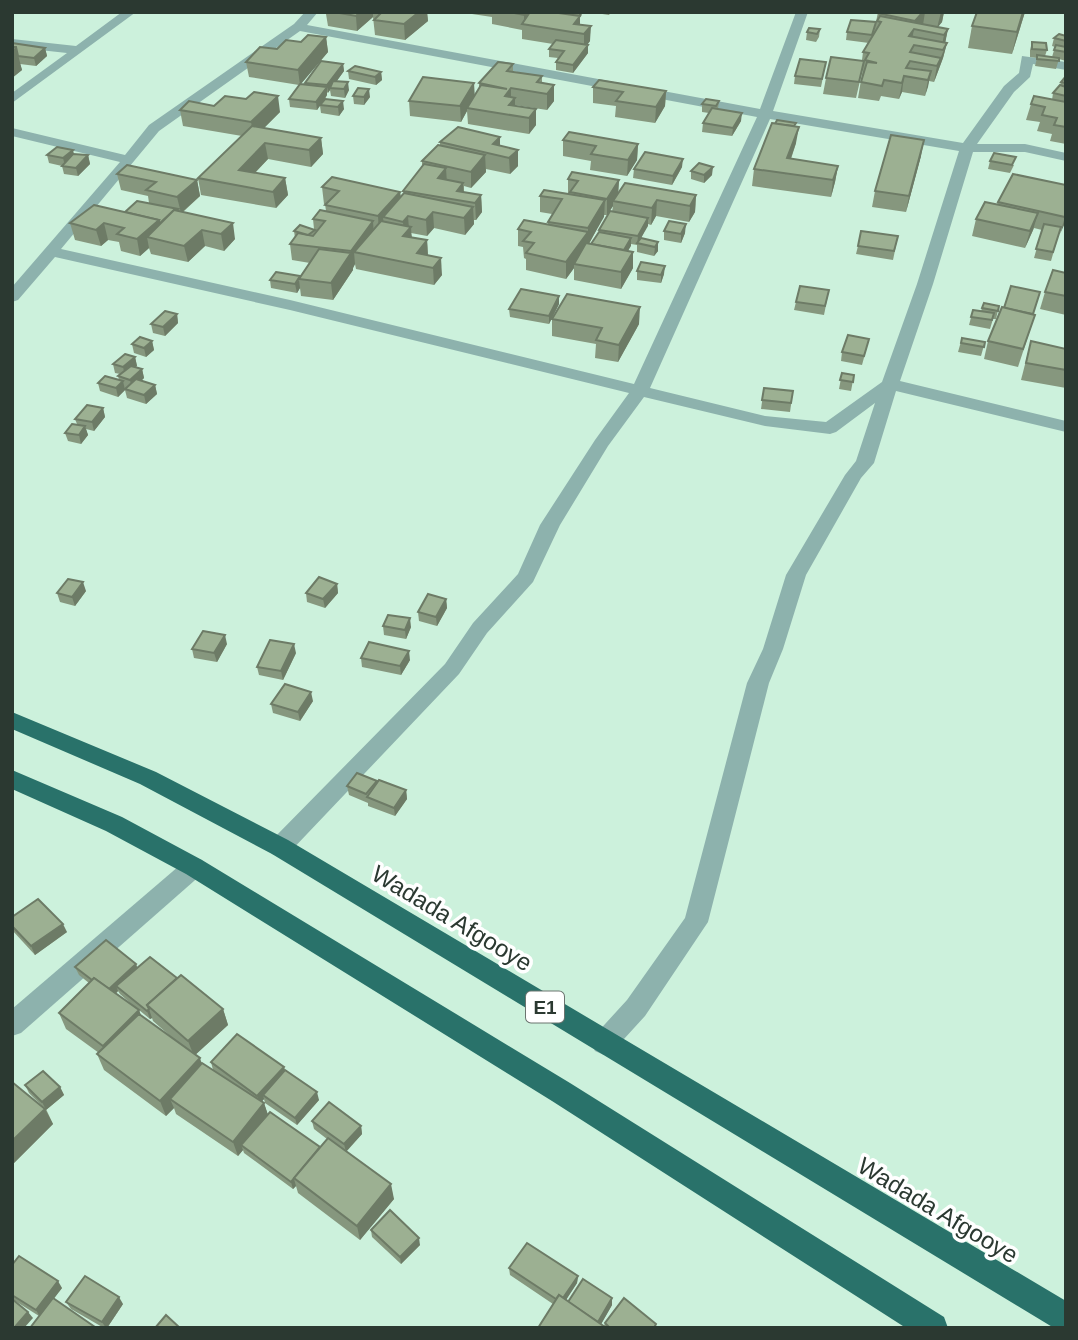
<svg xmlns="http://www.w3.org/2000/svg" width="1078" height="1340" font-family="Helvetica,sans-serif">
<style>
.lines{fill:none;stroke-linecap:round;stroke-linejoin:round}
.minor{fill:#8db2ad;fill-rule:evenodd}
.highway{fill:#29726a;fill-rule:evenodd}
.wall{fill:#86977e;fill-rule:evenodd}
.shaded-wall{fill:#6d7b66}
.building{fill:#9cb092;stroke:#6d7b66;stroke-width:2}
.labels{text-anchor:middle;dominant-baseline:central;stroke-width:7;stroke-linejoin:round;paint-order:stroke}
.shield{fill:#fff;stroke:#6b746f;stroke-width:2}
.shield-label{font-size:19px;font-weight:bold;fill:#2b3931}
.near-street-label{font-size:24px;fill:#2b3931;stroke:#fff}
</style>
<rect width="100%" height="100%" fill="#ccf1dc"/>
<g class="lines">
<g class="minor">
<path d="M122 12H136L12 103V93L67 53 12 47V39L76 46Z"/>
<path d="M305 12H318L307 25 760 109 796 12H808L773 111 963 143 1004 86 1019 73 1022 56 1066 62V70L1033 64 1030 77 1014 92 977 144H1025L1066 153V161L1025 152H973L933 284 900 381 1066 421V432L896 391 874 463 861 478 806 575 783 649 769 683 708 922 645 1016 613 1051 604 1055 595 1051 591 1043 595 1035 627 1000 685 918 747 683 763 649 786 575 845 475 856 461 875 403 836 432 830 434 765 426 644 397 608 446 560 525 533 582 487 633 459 674 288 854 280 857 272 854 268 847 272 840 445 664 473 623 518 574 540 525 595 440 629 393 290 310 55 257 18 300 12 302V287L120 162 12 136V128L125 155 149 125 294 24ZM300 31 757 117 634 384 290 300 61 249 159 131ZM770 119 959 151 917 284 882 382 826 422 765 416 650 388Z"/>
<path d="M194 857 202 860 206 867 202 874 21 1033 12 1036V1009L186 860Z"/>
</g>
<g class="highway">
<path d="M12 712 156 772 288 840 1066 1301V1328H1054L272 854 140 784 12 729Z"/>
<path d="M12 770 122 817 202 860 570 1083 944 1317 948 1328H906L552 1101 186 874 106 831 12 789Z"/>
</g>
</g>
<g class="wall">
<path d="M324 12H427L428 21 405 40 375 35 373 17 357 31 328 26 326 14H325Z"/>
<path d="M472 12H583L580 17V24L590 41 587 45 588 53 573 73 556 70V62L558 58 549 57V49L553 44 522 39V30L492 24V17L472 14Z"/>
<path d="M589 12H611L609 15Z"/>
<path d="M878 12H944L942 22 938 27 948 29 945 42 947 43 943 58 934 82 929 81 925 96 902 92 899 99 881 96 879 101 858 98 863 68 856 98 823 94 826 78 862 60 863 52 869 43 846 40 847 32 876 22Z"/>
<path d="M977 12H1025L1012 54 968 48 972 26Z"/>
<path d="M820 29 819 37 816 42 806 40 807 32Z"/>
<path d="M1066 36V61L1059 59 1056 69 1035 66 1037 58 1030 57V50L1032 42 1047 50 1045 56 1052 57 1055 47 1052 46 1054 38Z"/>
<path d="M326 37 328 52 300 85H305V83L343 64 344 71 336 82 349 90 345 98 331 96 330 90 327 93V95L325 99 344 109 339 116 321 113 320 106 317 110 290 107 289 99 299 85 249 77 246 62 277 49Z"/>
<path d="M12 43 45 48 47 56 36 66 20 64 22 70 12 78Z"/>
<path d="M826 62 821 87 794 84 795 76Z"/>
<path d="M513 64V72L542 76V83L554 85V101L547 110 515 105V106L536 109V125L529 134 468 124 467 111 461 122 410 116 409 101 475 96 479 89V83Z"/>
<path d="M348 71 381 72 382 80 376 85 349 79Z"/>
<path d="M1066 76V144L1050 141 1052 134 1037 131 1040 122 1026 120 1031 104 1052 100 1053 93 1060 85 1061 82Z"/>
<path d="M593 87 666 91 665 106 655 123 615 117 616 106 593 103Z"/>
<path d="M353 96 370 97 364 105 354 104Z"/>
<path d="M719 101 718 109 741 121 732 136 702 132 703 123 709 113 702 112V104Z"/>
<path d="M214 106 280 112 264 128 321 138 323 154 311 167 268 159 255 173 285 178 288 195 276 208 201 195 198 178 242 136 183 126 180 110Z"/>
<path d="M796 126V143L791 159 838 166 835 182 831 197 752 186 754 169Z"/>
<path d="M563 140 638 144 637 160 627 176 590 170 591 161 563 156Z"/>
<path d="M440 142 500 146 518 150V166L510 174 486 169V172L471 188 464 186V192L481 195 482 212 476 220H474V224L465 235 434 228 427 236 411 233 412 237 427 240 428 255 442 275 434 285 356 269 355 264 353 268V270L333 300 301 296 300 288 297 293 271 288 270 280 300 276 310 263 292 260 290 244 295 238 294 231 314 229 313 219 326 211 325 204H324L322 187 400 192 401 197 404 193 403 191 422 167V161L440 146Z"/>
<path d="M74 154 88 155 90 164 78 176 64 174 62 166 49 163 47 155Z"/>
<path d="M921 156 906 212 872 207 875 191Z"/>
<path d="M990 161 1014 165 1010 173 988 169Z"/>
<path d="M682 167 672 185 633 178 634 169Z"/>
<path d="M691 171 712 175 704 183 691 179Z"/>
<path d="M117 174 197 180 200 196 183 212 235 239 224 251 205 246 188 262 151 254 149 248 140 256 121 251 119 242 108 240 101 246 75 240 70 223 125 212 149 203 148 196 121 190Z"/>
<path d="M568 179 619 180 618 193 696 195 695 212 689 222 656 216 651 225 648 224 641 238 658 242V251L654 256 637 252V245L631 244 628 251 633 252V268L621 289 574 280V268L566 279 526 270V259L524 258 523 247 518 246V229L548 225V222L552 214 540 212V196L568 194ZM613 206 612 212 599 230V232L591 244H589L604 215H607Z"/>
<path d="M1066 185V221L1059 233 1051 261 1034 258 1042 230 1034 228 1025 248 972 236 976 219 997 204 998 202Z"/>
<path d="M664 231 685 233 681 243 664 240Z"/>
<path d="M898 236 893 260 856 254 858 246Z"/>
<path d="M637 271 664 274 661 283 637 280Z"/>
<path d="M1066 273V315L1040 309 1045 292Z"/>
<path d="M829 290 824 315 794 310 796 302Z"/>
<path d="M984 303 999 306 996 319H993L990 329 969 325 973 310 981 311Z"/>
<path d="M559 304 549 324 510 317 509 309Z"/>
<path d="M177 314 178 323 165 336 153 333 151 324Z"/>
<path d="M1033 314 1035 315 1018 367 984 359 988 341Z"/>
<path d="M552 319 639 324 618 362 595 358 596 344 552 336Z"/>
<path d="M962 338 985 342 981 356 958 352Z"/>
<path d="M869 339 862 365 841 361 842 352Z"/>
<path d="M152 341 154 350 146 357 134 353 132 344Z"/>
<path d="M1031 341 1066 349V388L1021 380Z"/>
<path d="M135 357 137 366 135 367 142 369 144 378 141 381 155 385 157 394 146 404 127 398 125 390 118 397 100 391 98 383 119 380 118 376 120 374 115 373 113 364Z"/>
<path d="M842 373 854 375 851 391 839 389Z"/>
<path d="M764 388 793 391 790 412 761 409Z"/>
<path d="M103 408 105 417 94 431 86 429 88 435 81 444 68 441 65 433 77 424 75 419Z"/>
<path d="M337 584 338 593 325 608 307 602 306 593Z"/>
<path d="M86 591 75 606 60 602 57 593Z"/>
<path d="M446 599 447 608 437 626 419 621 418 612Z"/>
<path d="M383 626 411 627 406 639 384 635Z"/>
<path d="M227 644 217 662 194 658 192 649Z"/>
<path d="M296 653 283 680 259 675 257 667Z"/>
<path d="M361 658 410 660 401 675 362 667Z"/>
<path d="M313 701 300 721 273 713 271 704Z"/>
<path d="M377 782 406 790 407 799 395 816 368 806V803L349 795 347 786Z"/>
<path d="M12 917 67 932 35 955 12 930Z"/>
<path d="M136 964 137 968 177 978 223 1009 228 1025 195 1055 202 1063 213 1070 211 1062 284 1067 285 1071 319 1100 297 1125 265 1103 264 1099 262 1101 264 1103 268 1115 320 1147 327 1139 314 1129 312 1121 361 1126 362 1134 346 1151 394 1199 360 1240 298 1193 296 1186 293 1189 244 1153 243 1150 238 1156 176 1114 174 1108 166 1116 104 1070 97 1054 99 1053 66 1029 59 1013 89 983 79 975 75 967ZM118 991 120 994 137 1009 116 994ZM139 1010 150 1019 152 1018 153 1021 176 1041 141 1016Z"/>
<path d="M12 1082 43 1107 29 1093 25 1085 60 1087 64 1095 46 1110V1109L53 1124 12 1165Z"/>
<path d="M371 1230 420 1245 401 1264 372 1237Z"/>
<path d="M12 1265 62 1288 39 1316 12 1299Z"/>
<path d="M509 1268 578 1276 577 1283 566 1300 568 1302 612 1305 601 1324 604 1326 605 1323 656 1328H538L553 1304 510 1275Z"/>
<path d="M66 1302 123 1304 107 1328H104L71 1309Z"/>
</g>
<g class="shaded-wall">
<path d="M360 12H373V17L357 31 356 16Z"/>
<path d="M419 12H427L428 21 405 40 404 24Z"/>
<path d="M526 12H532L524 25V15Z"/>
<path d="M579 12H583L580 17V31L574 24 579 18Z"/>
<path d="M923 12H925L923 25 914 29 911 45 909 36 913 30 915 21Z"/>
<path d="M941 12H944L942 22 937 28Z"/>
<path d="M1023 12H1025L1012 54 1017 32Z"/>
<path d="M591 26 590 41 584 49V34Z"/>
<path d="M948 29 945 44 941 50 944 35Z"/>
<path d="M326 37 328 52 300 85 298 70Z"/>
<path d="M947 43 943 58 934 82 937 66Z"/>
<path d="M588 45V53L573 73V65Z"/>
<path d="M16 47 22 70 12 78V51Z"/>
<path d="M45 48 47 56 36 66 34 58Z"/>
<path d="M343 64 344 71 331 89 330 88V90L328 93 327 85Z"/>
<path d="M931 71 928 87 925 96 928 80Z"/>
<path d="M381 72 382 80 376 85 375 77Z"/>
<path d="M904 76 902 92 899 99 902 83Z"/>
<path d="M348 82 349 90 345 98 344 89Z"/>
<path d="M474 83 475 99 467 108V111L461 122 460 106Z"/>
<path d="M554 85V101L547 110V94Z"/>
<path d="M327 87V95L317 110 316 102Z"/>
<path d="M511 88V103L515 98V114L505 96Z"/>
<path d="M369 89 370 97 364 105V97Z"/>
<path d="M666 91 665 106 655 123 656 107Z"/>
<path d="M278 96 280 112 254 138 251 122Z"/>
<path d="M343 101 344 109 339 116 338 107Z"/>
<path d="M536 109V125L529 134V118Z"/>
<path d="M742 113 741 121 732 136 733 128Z"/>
<path d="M799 127 796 143 785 175 787 158Z"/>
<path d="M500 137V153L493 144Z"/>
<path d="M321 138 323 154 311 167 309 150Z"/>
<path d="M924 140 921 156 906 212 909 196Z"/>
<path d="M265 143 268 159 242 186 239 170Z"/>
<path d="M638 144 637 160 627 176 628 160Z"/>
<path d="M73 150 75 158 65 166 63 158Z"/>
<path d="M518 150V166L510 174 509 158Z"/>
<path d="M88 155 90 164 78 176 76 168Z"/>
<path d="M485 155 486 172 471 188V172Z"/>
<path d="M683 159 682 167 672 185 673 176Z"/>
<path d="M838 166 835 182 831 197 833 180Z"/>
<path d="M713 167 712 175 704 183V175Z"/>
<path d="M446 168 447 184 438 178Z"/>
<path d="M285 178 288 195 276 208 273 192Z"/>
<path d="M197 180 200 196 181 213 177 197Z"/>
<path d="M619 180 618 197 613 201V206L607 215V199Z"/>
<path d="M463 183 464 199 457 191Z"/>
<path d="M400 192 402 209 383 217 384 228 379 233 378 216Z"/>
<path d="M481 195 482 212 476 220 475 203Z"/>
<path d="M696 195 695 212 689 222 690 206Z"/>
<path d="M605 200 604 217 588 245V228Z"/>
<path d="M657 200 656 216 651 225 652 208Z"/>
<path d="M473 207 474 224 465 235 464 218Z"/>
<path d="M433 212 434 228 427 236 426 220Z"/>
<path d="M1038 213 1033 230 1025 248 1030 231Z"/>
<path d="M1066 215V221L1060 234 1065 217Z"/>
<path d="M408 216 409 229 411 227 412 244 405 252 403 222Z"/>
<path d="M648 218V226L637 245 638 236Z"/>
<path d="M159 220 162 236 147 237 149 248 140 256 137 239Z"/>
<path d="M373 221 374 238 354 252 355 264 353 268V270L333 300 331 283 351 254V251Z"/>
<path d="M104 223 108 240 101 246 96 230Z"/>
<path d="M233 223 235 239 224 251 221 234Z"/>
<path d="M686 224 685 233 681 243V234Z"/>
<path d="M202 230 205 246 188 262 184 246Z"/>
<path d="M588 232V249L574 264V268L566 279V262Z"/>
<path d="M631 238V246L621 262 622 253Z"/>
<path d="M427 240 428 257 417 253Z"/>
<path d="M658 242V251L654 256 655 247Z"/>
<path d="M633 252V268L621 289V272Z"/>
<path d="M441 258 442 275 434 285 433 268Z"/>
<path d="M665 266 664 274 661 283V275Z"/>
<path d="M299 280 300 288 297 293 295 284Z"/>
<path d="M559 296V304L549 324V316Z"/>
<path d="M640 307 639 324 618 362 619 345Z"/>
<path d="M177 314 178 323 165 336 163 327Z"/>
<path d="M152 341 154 350 146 357 144 348Z"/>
<path d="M135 357 137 366 125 376 123 367Z"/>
<path d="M142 369 144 378 132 389 130 380Z"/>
<path d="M123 381 125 390 118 397 116 388Z"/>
<path d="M155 385 157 394 146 404 144 395Z"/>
<path d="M103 408 105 417 94 431 92 422Z"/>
<path d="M85 426 88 435 81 444 79 435Z"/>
<path d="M83 582 86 591 75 606 72 597Z"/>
<path d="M337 584 338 593 325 608 323 599Z"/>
<path d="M446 599 447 608 437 626 436 617Z"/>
<path d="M410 618 411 627 406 639 405 630Z"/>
<path d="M225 635 227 644 217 662 214 653Z"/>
<path d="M294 644 296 653 283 680 281 671Z"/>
<path d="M409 651 410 660 401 675 400 666Z"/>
<path d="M311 692 313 701 300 721 298 712Z"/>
<path d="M406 790 407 799 395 816 394 808Z"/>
<path d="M63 924 67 932 35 955 31 946Z"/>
<path d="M136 964 139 973 116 986 118 991 109 999 106 991Z"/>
<path d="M149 1009 152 1018 150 1019 147 1011Z"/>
<path d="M223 1009 228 1025 194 1056 188 1041Z"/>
<path d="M139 1010 145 1026 110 1061 103 1046Z"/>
<path d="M200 1058 205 1074 170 1099 174 1108 166 1116 160 1101Z"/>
<path d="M284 1067 286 1075 263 1095 264 1099 260 1104 257 1096Z"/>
<path d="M60 1087 64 1095 46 1110 42 1102Z"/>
<path d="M317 1092 319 1100 297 1125 295 1118Z"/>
<path d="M264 1103 269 1118 241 1145 243 1150 238 1156 233 1142Z"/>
<path d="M45 1109 53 1124 12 1165V1141Z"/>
<path d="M361 1126 362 1134 346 1152 344 1144Z"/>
<path d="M294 1179 296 1186 293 1189 291 1182Z"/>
<path d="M391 1184 394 1199 360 1240 357 1226Z"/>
<path d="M419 1238 420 1245 401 1264 400 1257Z"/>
<path d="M578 1276 577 1283 560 1309V1302Z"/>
<path d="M58 1281 62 1288 40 1317 36 1310Z"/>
<path d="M119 1297 123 1304 107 1328H106L102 1322Z"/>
<path d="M612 1298V1305L599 1328 597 1324Z"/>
<path d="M28 1312 33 1318 24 1328H14Z"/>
</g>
<g class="building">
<path d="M334 12H360L356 16Z"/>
<path d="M382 12H419L404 24 374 20Z"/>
<path d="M509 12H526L524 15Z"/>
<path d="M530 12H560L559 13 580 16 574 24 591 26 584 34 522 24Z"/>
<path d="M878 12H923L915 21 877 13Z"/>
<path d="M977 12H1023L1017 32 972 26Z"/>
<path d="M880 16 948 29 944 35 914 29 909 36 947 43 943 50 914 45 910 52 941 58 937 66 910 61 906 68 931 71 928 80 904 76 902 83 884 80 882 86 861 82 867 62 877 63 865 60 869 53 863 52 881 22 877 21Z"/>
<path d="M851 20 876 22 872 35 847 32Z"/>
<path d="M809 28 820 29 817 34 807 32Z"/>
<path d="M1059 34 1066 36V41L1054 38Z"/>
<path d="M308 35 326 37 298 70 246 62 260 47 277 49 286 40 301 42Z"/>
<path d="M556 40 588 45 573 65 556 62 564 51 549 49Z"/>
<path d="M1032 42 1046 43 1047 50 1032 49Z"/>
<path d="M12 43 45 48 34 58 18 56 16 47H12Z"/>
<path d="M1056 45 1066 47V52L1054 50Z"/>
<path d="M1037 55 1059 58V61L1037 59Z"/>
<path d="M831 57 864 61 859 82 826 78Z"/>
<path d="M800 59 826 62 822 79 795 76Z"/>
<path d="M321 61 343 64 327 85 305 83Z"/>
<path d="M498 62 513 64 507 71 542 76 537 82 554 85 547 94 511 88 505 96 515 98 509 105 536 109 529 118 467 108 481 85 507 89 479 83Z"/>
<path d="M355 66 381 72 375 77 348 71Z"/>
<path d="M1066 76V83L1061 82Z"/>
<path d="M423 77 474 83 460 106 409 101Z"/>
<path d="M599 80 666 91 656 107 616 101 623 92 593 87Z"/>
<path d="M333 81 348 82 344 89 330 88Z"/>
<path d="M300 84 327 87 316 102 289 99Z"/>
<path d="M1060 85 1066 87V96L1053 93Z"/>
<path d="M358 88 369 89 364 97 353 96Z"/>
<path d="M254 92 278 96 251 122 180 110 189 101 214 106 225 96 246 99Z"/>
<path d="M1034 96 1066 102V127L1054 125 1057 118 1042 115 1045 107 1031 104Z"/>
<path d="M325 99 343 101 338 107 320 105Z"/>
<path d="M706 99 719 101 716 106 702 104Z"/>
<path d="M712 108 742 113 733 128 703 123Z"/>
<path d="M777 120 796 123 794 126 775 124Z"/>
<path d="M772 123 799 127 787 158 838 166 833 180 754 169Z"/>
<path d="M252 126 321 138 309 150 265 143 239 170 285 178 273 192 198 178Z"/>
<path d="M458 127 500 137 493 144 518 150 509 158 440 142Z"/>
<path d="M569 132 638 144 628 160 591 154 596 146 563 140Z"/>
<path d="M891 135 924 140 909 196 875 191Z"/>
<path d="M438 145 485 155 471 172 422 161Z"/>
<path d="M57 147 73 150 63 158 47 155Z"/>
<path d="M645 152 683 159 673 176 634 169Z"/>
<path d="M994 153 1016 157 1012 165 990 161Z"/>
<path d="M73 154 88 155 76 168 62 166Z"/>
<path d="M699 163 713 167 704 175 691 171Z"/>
<path d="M424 164 446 168 438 178 463 183 457 191 481 195 475 203 403 191Z"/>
<path d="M127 165 197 180 177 197 146 190 156 182 117 174Z"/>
<path d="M572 172 619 180 607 199 570 192 578 181 568 179Z"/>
<path d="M1013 174 1066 185V215L1065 217 998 202Z"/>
<path d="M332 177 400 192 378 216 325 205 339 191 322 187Z"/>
<path d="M625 183 696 195 690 206 657 200 652 208 613 201Z"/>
<path d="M544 190 605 200 588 228 548 222 562 199 540 196Z"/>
<path d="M404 193 473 207 464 218 433 212 426 220 408 216 403 222 383 217Z"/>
<path d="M137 201 178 209 176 210H174L159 224V220L125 212Z"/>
<path d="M985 202 1038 213 1030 231 976 219Z"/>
<path d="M94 205 159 220 137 239 117 234 124 228 104 223 96 230 70 223Z"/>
<path d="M174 210 233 223 221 234 202 230 184 246 147 237Z"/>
<path d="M320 210 373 221 351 251 290 244 298 233 313 236 325 221 313 219Z"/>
<path d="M610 211 648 218 638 236 599 230Z"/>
<path d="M524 220 588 232 566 262 526 253 534 243 523 241 531 232 518 229Z"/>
<path d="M381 221 411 227 403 236 427 240 417 253 441 258 433 268 354 252Z"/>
<path d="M669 221 686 224 681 234 664 231Z"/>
<path d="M1044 224 1061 227 1053 252 1036 249Z"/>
<path d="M300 225 315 230 308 235 294 231Z"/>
<path d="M861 231 898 236 894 251 858 246Z"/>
<path d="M599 232 631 238 624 250 591 244Z"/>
<path d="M641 238 658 242 655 247 637 243Z"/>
<path d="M586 243 633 252 621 272 574 264Z"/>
<path d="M319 249 351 253 331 283 299 279Z"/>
<path d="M641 262 665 266 661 275 637 271Z"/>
<path d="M1053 270 1066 273V296L1045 292Z"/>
<path d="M276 272 300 276 295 284 270 280Z"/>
<path d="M800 286 829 290 825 306 796 302Z"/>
<path d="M1011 286 1040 292 1033 314 1004 308Z"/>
<path d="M521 289 559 296 549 316 509 309Z"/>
<path d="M567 294 640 307 619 345 596 340 602 328 552 319Z"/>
<path d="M984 303 999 306 998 311 982 308Z"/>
<path d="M1002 307 1035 315 1023 349 988 341Z"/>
<path d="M973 310 994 313 992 320 971 317Z"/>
<path d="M165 311 177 314 163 327 151 324Z"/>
<path d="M848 335 869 339 864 356 842 352Z"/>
<path d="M140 337 152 341 144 348 132 344Z"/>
<path d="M962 338 985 342 984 347 961 343Z"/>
<path d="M1031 341 1066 349V370L1026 363Z"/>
<path d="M125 354 135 357 123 367 113 364Z"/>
<path d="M131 366 142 369 130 380 118 376Z"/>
<path d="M842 373 854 375 853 382 840 380Z"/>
<path d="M105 376 123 381 116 388 98 383Z"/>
<path d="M136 379 155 385 144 395 125 389Z"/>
<path d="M764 388 793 391 791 403 762 400Z"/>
<path d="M87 405 103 408 92 422 75 419Z"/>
<path d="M72 424 85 426 79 435 65 433Z"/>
<path d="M319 577 337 584 323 599 306 593Z"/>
<path d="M68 579 83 582 72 597 57 593Z"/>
<path d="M428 594 446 599 436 617 418 612Z"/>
<path d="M388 615 410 618 405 630 383 626Z"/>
<path d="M203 631 225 635 214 653 192 649Z"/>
<path d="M270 640 294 644 281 671 257 667Z"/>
<path d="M369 642 409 651 400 666 361 658Z"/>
<path d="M285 684 311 692 298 712 271 704Z"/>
<path d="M357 773 377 781 366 794 347 786Z"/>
<path d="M379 780 406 790 394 808 367 797Z"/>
<path d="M38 899 63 924 31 946 12 926V917Z"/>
<path d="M106 940 136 964 109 989 94 978 92 980 75 967Z"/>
<path d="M150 957 177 978 147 1005 149 1009 147 1011 116 986Z"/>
<path d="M181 975 223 1009 188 1041 147 1005Z"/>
<path d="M94 978 139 1010 103 1046 59 1013Z"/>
<path d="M139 1014 200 1058 160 1101 97 1054Z"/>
<path d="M237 1034 284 1067 257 1096 211 1062Z"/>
<path d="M202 1063 264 1103 233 1142 170 1099Z"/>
<path d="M285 1070 317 1092 295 1118 263 1095Z"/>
<path d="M43 1071 60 1087 42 1102 25 1085Z"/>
<path d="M12 1082 45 1109 12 1141Z"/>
<path d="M329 1102 361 1126 344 1144 312 1121Z"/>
<path d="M270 1112 320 1147 291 1182 241 1145Z"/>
<path d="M328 1138 391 1184 357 1226 294 1178Z"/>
<path d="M390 1210 419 1238 400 1257 371 1230Z"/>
<path d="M527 1243 578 1276 563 1298 559 1295 556 1299 509 1268Z"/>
<path d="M19 1256 58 1281 36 1310 12 1295V1265Z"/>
<path d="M85 1276 119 1297 102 1322 66 1302Z"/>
<path d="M583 1279 612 1298 598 1322 568 1302Z"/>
<path d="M559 1295 605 1327V1328H538Z"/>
<path d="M53 1298 95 1327 30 1328Z"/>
<path d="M624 1298 656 1324 654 1328H610L605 1323Z"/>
<path d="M12 1299 28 1312 14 1328H12Z"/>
<path d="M166 1315 180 1328H155Z"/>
</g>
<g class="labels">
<rect class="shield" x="526" y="991.5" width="38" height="31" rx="5"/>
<g class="shield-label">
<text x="545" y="1007">E1</text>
</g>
<g class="near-street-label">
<text transform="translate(452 918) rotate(31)">Wadada Afgooye</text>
<text transform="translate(938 1210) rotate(31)">Wadada Afgooye</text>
</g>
</g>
<rect width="1078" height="1340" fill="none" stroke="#2b3931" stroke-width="28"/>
</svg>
